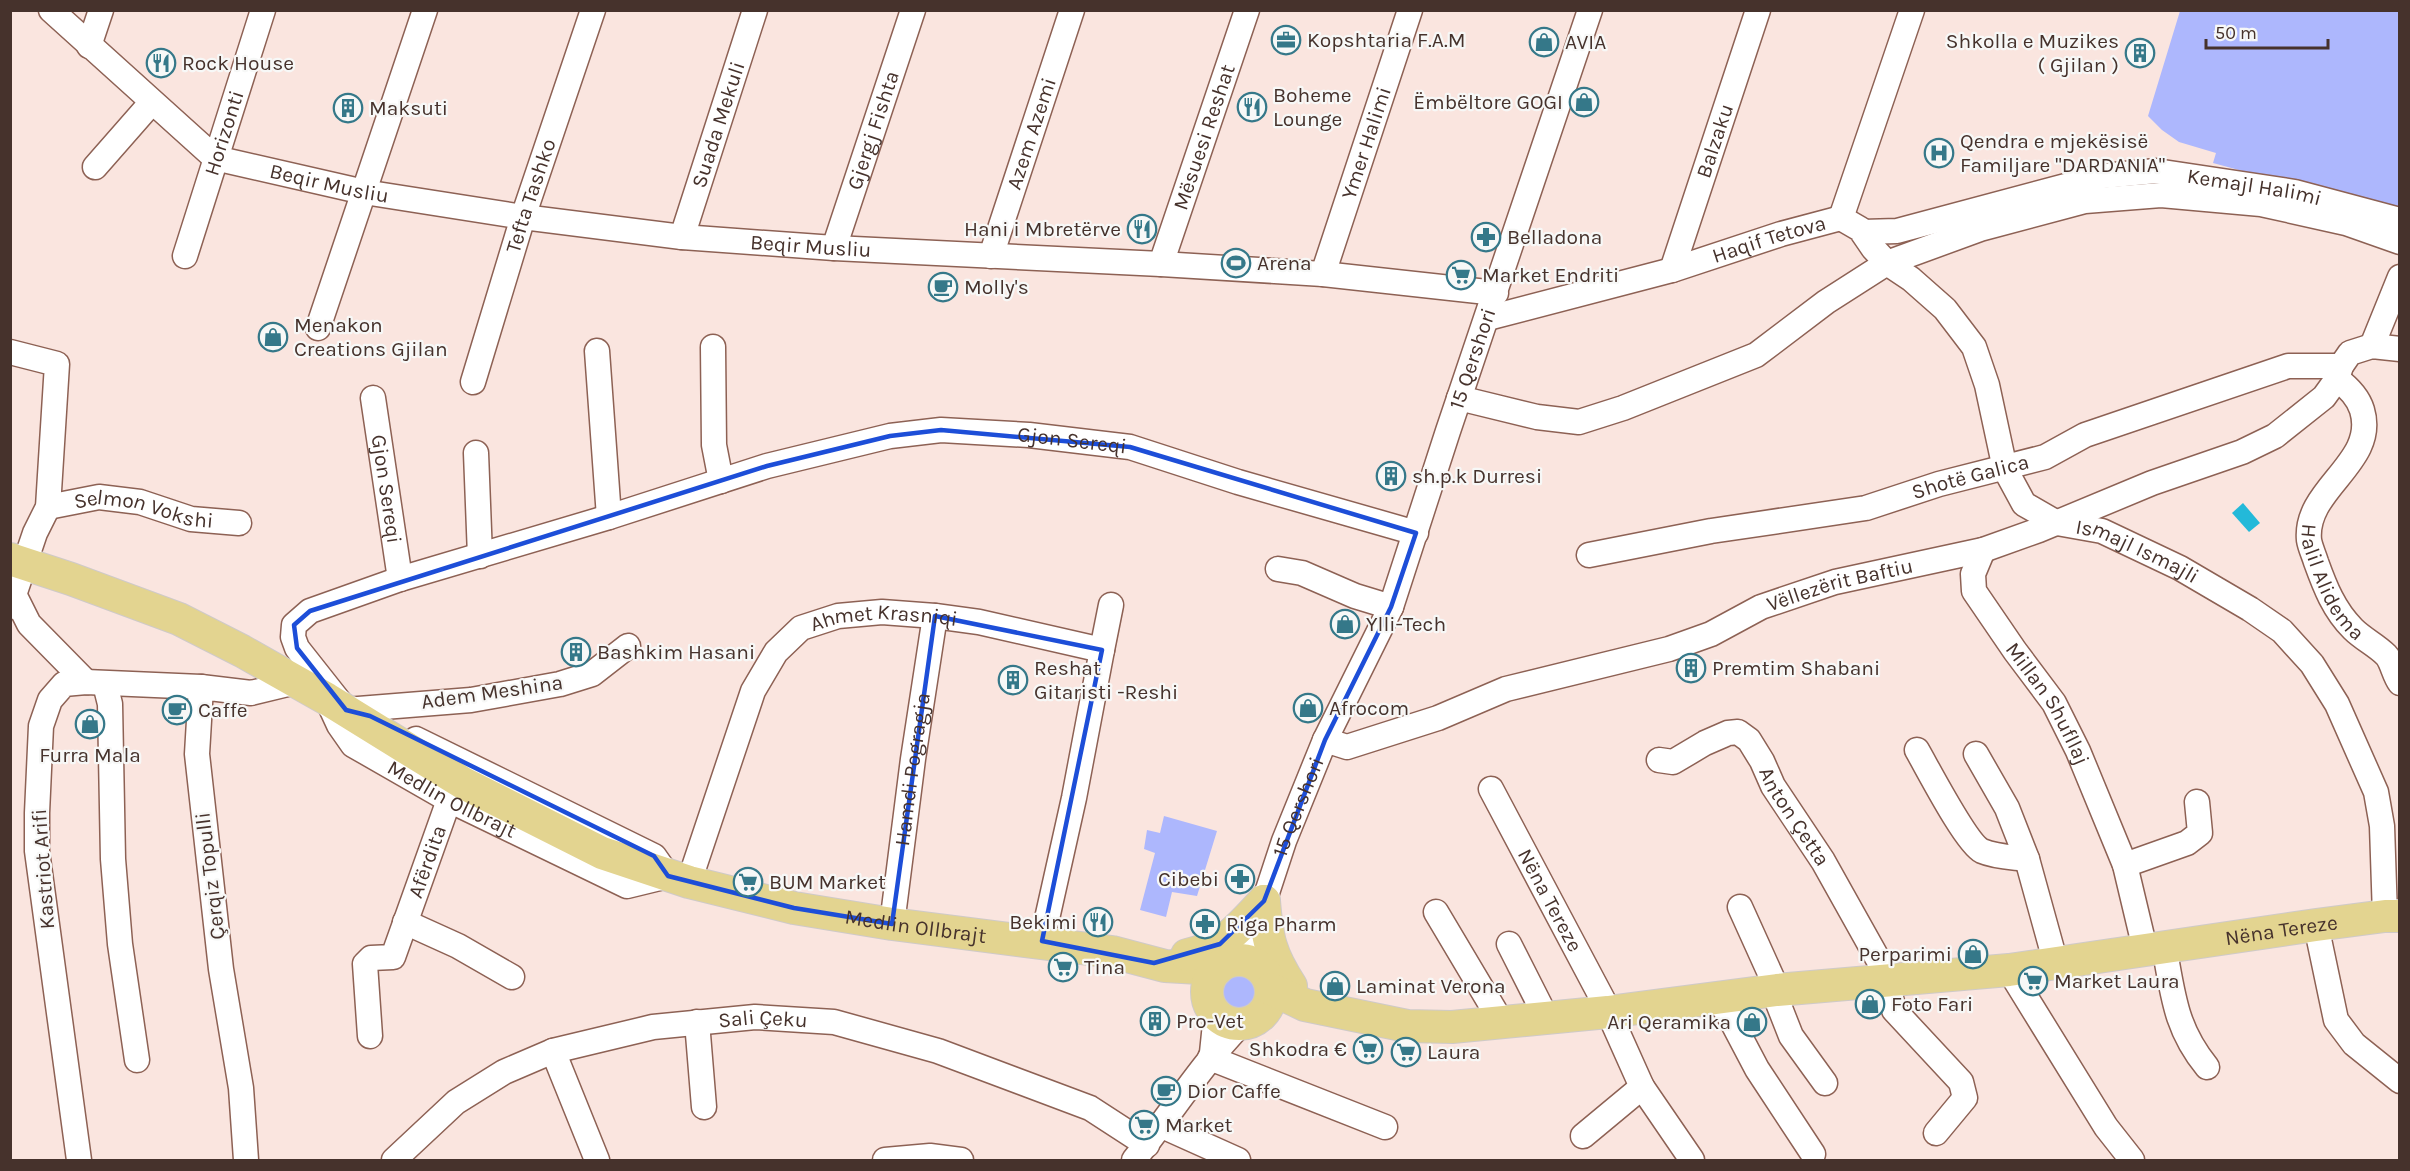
<svg xmlns="http://www.w3.org/2000/svg" width="2410" height="1171" font-family="Karla,sans-serif">
<style>
.green{fill:#adb7fd}
.water{fill:#23b9d9}
.lines{fill:none;stroke-linecap:round;stroke-linejoin:round}
.minor-casing{stroke:#8d6154;stroke-width:27}
.major-casing{stroke:#cfcac8;stroke-width:34}
.minor{stroke:#fff;stroke-width:24}
.major{stroke:#e3d490;stroke-width:32}
.marked{fill:none;stroke:#1d4ed8;stroke-width:4.5;stroke-linejoin:round}
.labels{text-anchor:middle;dominant-baseline:central;stroke-width:4.5;stroke-linejoin:round;paint-order:stroke}
.poi-label{font-size:21px;fill:#46322c;stroke:#f7f8f7;text-anchor:start}
.street-label{font-size:21px;fill:#46322c;stroke:#f7f8f7}
</style>
<rect width="100%" height="100%" fill="#fae5df"/>
<g class="green">
<path d="M2180 11H2399V213L2213 163 2216 153 2179 142 2162 130 2148 116Z"/>
<path d="M1164 816 1217 831 1197 896 1172 892 1166 917 1140 910 1155 853 1144 849 1147 830 1160 833Z"/>
<circle cx="1240" cy="993" r="25"/>
</g>
<path class="water" d="M2243 503 2260 523 2249 532 2232 513Z"/>
<g class="lines">
<g class="minor-casing">
<g id="minor">
<path id="s1" d="M51 10 215 158 364 192 523 217 682 237 834 248 1161 264 1323 274 1496 293"/>
<path d="M89 46 101 10"/>
<path d="M95 167 152 102"/>
<path id="s2" d="M1841 218 1860 229 1873 248 1887 263 1911 279 1945 309 1974 347 1987 385 2005 469 2024 504 2057 523 2102 531 2180 568 2250 609 2282 631 2312 664 2337 704 2376 792 2382 826 2385 916"/>
<path d="M1841 218 1912 10"/>
<path id="s3" d="M1863 232 1897 231 2103 176 2156 171 2295 192 2400 220"/>
<path id="s4" d="M682 237 755 10"/>
<path id="s5" d="M834 248 913 10"/>
<path id="s6" d="M185 256 263 10"/>
<path id="s7" d="M991 256 1072 10"/>
<path id="s8" d="M1161 264 1247 10"/>
<path id="s9" d="M1672 270 1758 10"/>
<path id="s10" d="M1323 274 1410 10"/>
<path id="s11" d="M1488 318 1672 270 1781 234 1841 218"/>
<path d="M318 328 425 10"/>
<path d="M2372 346 2400 277"/>
<path d="M713 347 714 445 721 481"/>
<path d="M597 351 609 517"/>
<path d="M10 352 57 364 48 507 35 533 10 607"/>
<path id="s12" d="M2337 379C2348 387 2358 397 2362 410 2378 463 2304 488 2309 540 2310 547 2314 555 2316 562 2325 587 2334 610 2353 629 2363 639 2376 645 2386 655 2392 661 2394 675 2400 683"/>
<path id="s13" d="M473 382 523 217 593 10"/>
<path id="s14" d="M373 398 400 579"/>
<path d="M1459 398 1537 417 1579 422 1623 408 1756 355 1826 302 1887 263 1980 229 2085 201 2161 195 2261 204 2346 223 2400 242"/>
<path d="M476 453 480 556"/>
<path id="s15" d="M48 507 99 497 140 502 191 519 239 523"/>
<path id="s16" d="M1983 550 1973 574 1974 591 2015 651 2054 703 2078 751 2125 865 2145 949"/>
<path id="s17" d="M1589 555 1711 531 1866 508 1939 484 2045 457 2085 435 2288 366H2341"/>
<path d="M1278 569 1302 573 1355 596 1391 607"/>
<path d="M15 596 29 624 86 682"/>
<path id="s18" d="M628 646 592 674 560 684 471 700 346 710 297 648 293 637 294 625 310 611 400 579 609 517 767 466 890 436 941 430 1029 435 1130 447 1238 482 1416 533"/>
<path d="M1102 650 1111 605"/>
<path d="M105 684 110 704 113 859 120 944 137 1060"/>
<path id="s19" d="M327 699 339 725 353 745 449 800 627 886 668 876 654 856 416 739"/>
<path id="s20" d="M1325 740 1347 747 1438 718 1506 689 1669 649 1711 634 1761 607 1835 582 1983 550 2039 530 2152 483 2242 452 2275 436 2324 397 2337 379 2341 366 2350 353 2372 346 2400 349"/>
<path d="M1917 750C1928 769 1966 843 1982 851 1996 857 2012 857 2027 859"/>
<path d="M1976 754 2007 808 2027 859 2056 964"/>
<path id="s21" d="M1659 760 1673 762 1705 743 1728 733 1738 732 1749 740 1762 761 1773 786 1823 861 1884 970 1894 1010 1961 1082 1965 1098 1936 1133"/>
<path id="s22" d="M1491 789 1603 1000 1642 1087 1692 1160"/>
<path d="M2125 865 2187 843 2200 833 2197 802"/>
<path id="s23" d="M689 882 753 691 776 652 801 628 838 616 882 612 935 616 979 622 1102 650 1074 798 1042 941"/>
<path d="M1740 907 1773 980 1778 1003 1791 1036 1825 1083"/>
<path d="M1436 912 1502 1023"/>
<path d="M405 922 458 946 512 977"/>
<path id="s24" d="M892 924 913 759 935 616"/>
<path d="M2316 925 2336 1020 2354 1044 2400 1081"/>
<path d="M1509 944 1547 1019"/>
<path d="M2164 946C2173 994 2175 1028 2207 1067"/>
<path id="s25" d="M1233 961 1260 914 1284 841 1325 740 1391 607 1448 431 1590 10"/>
<path d="M1258 966 1259 925"/>
<path d="M2009 970 2106 1127 2132 1160"/>
<path d="M1716 998 1727 1012 1757 1069 1813 1154"/>
<path d="M697 1022 704 1107"/>
<path id="s26" d="M370 1036 365 964 371 958 393 957 449 800"/>
<path d="M553 1051 597 1160"/>
<path d="M1212 1053 1216 1014"/>
<path d="M1210 1058 1385 1127"/>
<path d="M1160 1125 1238 1160"/>
<path d="M1583 1136 1642 1087"/>
<path d="M79 1160 37 851V813L41 726 50 700 64 684 86 682 201 687"/>
<path d="M246 1160 241 1088 221 969 197 754 201 687 251 693 296 682"/>
<path id="s27" d="M394 1160 456 1102 504 1072 553 1051 653 1027 755 1017 834 1022 938 1051 1090 1108 1147 1145"/>
<path d="M885 1160 930 1156 961 1160"/>
<path d="M1134 1160C1170 1115 1201 1065 1241 1024"/>
</g>
</g>
<g class="major-casing">
<g id="major">
<path id="s28" d="M10 559 71 579 179 619 242 651 327 699 463 783 602 853 689 882 794 908 892 924 1112 952 1165 966 1217 969"/>
<path d="M1264 901C1267 938 1270 954 1291 986"/>
<path d="M1187 955C1224 947 1239 928 1264 901"/>
<circle cx="1239" cy="992" r="32"/>
<path id="s29" d="M1271 989 1305 1005 1407 1026 1452 1027 1608 1012 1777 990 2009 970 2316 925 2385 916H2400"/>
</g>
</g>
<use href="#minor" class="minor"/>
<use href="#major" class="major"/>
</g>
<path class="marked" d="M941 430 1130 447 1416 533 1391 607 1325 740 1264 901 1220 944 1154 963 1042 941 1102 650 935 616 892 924 794 908 668 876 654 856 370 716 346 710 297 648 294 625 310 611 767 466 890 436Z"/>
<defs>
<g id="office-ring" transform="scale(1.5)"><circle r="9.5" fill="#f7f8f7" stroke="#357889" stroke-width="1.5"/><path d="M-6-3h4V-5.5h4V-3h4V5H-6ZM-1-4.5V-3h2v-1.5ZM-6 0V1H6V0Z" fill="#357889"/></g>
<g id="shop-ring" transform="scale(1.5)"><circle r="9.5" fill="#f7f8f7" stroke="#357889" stroke-width="1.5"/><path d="M-5-2.5h2.3a2.7 3.5 0 0 1 5.4 0H5L5.5 6h-11ZM-1.5-2.5h3a1.5 2.3 0 0 0-3 0Z" fill="#357889"/></g>
<g id="building-ring" transform="scale(1.5)"><circle r="9.5" fill="#f7f8f7" stroke="#357889" stroke-width="1.5"/><path d="M-4-6H4V6H1V3H-1V6H-4ZM-2.5-4.3h1.7v1.8h-1.7ZM.8-4.3h1.7v1.8H.8ZM-2.5-1h1.7V.8h-1.7ZM.8-1h1.7V.8H.8Z" fill="#357889"/></g>
<g id="restaurant-ring" transform="scale(1.5)"><circle r="9.5" fill="#f7f8f7" stroke="#357889" stroke-width="1.5"/><path d="M-5-6h1v4h1v-4h1v4h1v-4h1v5L-1.5 .5V6h-2V.5L-5-1ZM5-6V6H3V1.5H1.5Q1.5-4 5-6Z" fill="#357889"/></g>
<g id="hospital-ring" transform="scale(1.5)"><circle r="9.5" fill="#f7f8f7" stroke="#357889" stroke-width="1.5"/><path d="M-5-5h3v3.5h4V-5h3V5h-3V1.5h-4V5h-3Z" fill="#357889"/></g>
<g id="pharmacy-ring" transform="scale(1.5)"><circle r="9.5" fill="#f7f8f7" stroke="#357889" stroke-width="1.5"/><path d="M-2-6h4v4h4v4h-4v4h-4v-4h-4v-4h4Z" fill="#357889"/></g>
<g id="stadium-ring" transform="scale(1.5)"><circle r="9.5" fill="#f7f8f7" stroke="#357889" stroke-width="1.5"/><path d="M0-5a6.5 5 0 1 0 0 10a6.5 5 0 1 0 0-10ZM-3.5-1.8h7v3.6h-7Z" fill="#357889"/></g>
<g id="supermarket-ring" transform="scale(1.5)"><circle r="9.5" fill="#f7f8f7" stroke="#357889" stroke-width="1.5"/><path d="M-6-5.5h2.5l.6 2H6L4.5 2H-2.5L-4.4-4H-6ZM-1.5 3.2a1.3 1.3 0 1 0 .1 0ZM3 3.2a1.3 1.3 0 1 0 .1 0Z" fill="#357889"/></g>
<g id="cafe-ring" transform="scale(1.5)"><circle r="9.5" fill="#f7f8f7" stroke="#357889" stroke-width="1.5"/><path d="M-5.5-4.5H6V0H3Q3 3.5 0 3.5H-2.5Q-5.5 3.5-5.5 0ZM3-3.2v2h1.7v-2ZM-6 4.5H4V6H-6Z" fill="#357889"/></g>
</defs>
<g fill-rule="evenodd">
<use href="#office-ring" x="1286" y="40"/>
<use href="#shop-ring" x="1544" y="42"/>
<use href="#building-ring" x="2140" y="53"/>
<use href="#restaurant-ring" x="161" y="63"/>
<use href="#shop-ring" x="1584" y="102"/>
<use href="#restaurant-ring" x="1252" y="107"/>
<use href="#building-ring" x="348" y="108"/>
<use href="#hospital-ring" x="1939" y="153"/>
<use href="#restaurant-ring" x="1142" y="229"/>
<use href="#pharmacy-ring" x="1486" y="237"/>
<use href="#stadium-ring" x="1236" y="263"/>
<use href="#supermarket-ring" x="1461" y="275"/>
<use href="#cafe-ring" x="943" y="287"/>
<use href="#shop-ring" x="273" y="337"/>
<use href="#building-ring" x="1391" y="476"/>
<use href="#shop-ring" x="1345" y="624"/>
<use href="#building-ring" x="576" y="652"/>
<use href="#building-ring" x="1691" y="668"/>
<use href="#building-ring" x="1013" y="680"/>
<use href="#shop-ring" x="1308" y="708"/>
<use href="#cafe-ring" x="177" y="710"/>
<use href="#shop-ring" x="90" y="724"/>
<use href="#pharmacy-ring" x="1240" y="879"/>
<use href="#supermarket-ring" x="748" y="882"/>
<use href="#restaurant-ring" x="1098" y="922"/>
<use href="#pharmacy-ring" x="1205" y="924"/>
<use href="#shop-ring" x="1973" y="954"/>
<use href="#supermarket-ring" x="1063" y="967"/>
<use href="#supermarket-ring" x="2033" y="981"/>
<use href="#shop-ring" x="1335" y="986"/>
<use href="#shop-ring" x="1870" y="1004"/>
<use href="#building-ring" x="1155" y="1021"/>
<use href="#shop-ring" x="1752" y="1022"/>
<use href="#supermarket-ring" x="1368" y="1049"/>
<use href="#supermarket-ring" x="1406" y="1052"/>
<use href="#cafe-ring" x="1166" y="1091"/>
<use href="#supermarket-ring" x="1144" y="1125"/>
</g>
<g class="labels">
<g class="poi-label">
<text x="1307" y="40">Kopshtaria F.A.M</text>
<text x="2119" y="41" text-anchor="end">Shkolla e Muzikes<tspan x="2119" dy="24">( Gjilan )</tspan></text>
<text x="1565" y="42">AVIA</text>
<text x="182" y="63">Rock House</text>
<text x="1273" y="95">Boheme<tspan x="1273" dy="24">Lounge</tspan></text>
<text x="1563" y="102" text-anchor="end">Ëmbëltore GOGI</text>
<text x="369" y="108">Maksuti</text>
<text x="1960" y="141">Qendra e mjekësisë<tspan x="1960" dy="24">Familjare "DARDANIA"</tspan></text>
<text x="1121" y="229" text-anchor="end">Hani i Mbretërve</text>
<text x="1507" y="237">Belladona</text>
<text x="1257" y="263">Arena</text>
<text x="1482" y="275">Market Endriti</text>
<text x="964" y="287">Molly's</text>
<text x="294" y="325">Menakon<tspan x="294" dy="24">Creations Gjilan</tspan></text>
<text x="1412" y="476">sh.p.k Durresi</text>
<text x="1366" y="624">Ylli-Tech</text>
<text x="597" y="652">Bashkim Hasani</text>
<text x="1034" y="668">Reshat<tspan x="1034" dy="24">Gitaristi -Reshi</tspan></text>
<text x="1712" y="668">Premtim Shabani</text>
<text x="1329" y="708">Afrocom</text>
<text x="198" y="710">Caffe</text>
<text x="90" y="755" text-anchor="middle">Furra Mala</text>
<text x="1219" y="879" text-anchor="end">Cibebi</text>
<text x="769" y="882">BUM Market</text>
<text x="1077" y="922" text-anchor="end">Bekimi</text>
<text x="1226" y="924">Riga Pharm</text>
<text x="1952" y="954" text-anchor="end">Perparimi</text>
<text x="1084" y="967">Tina</text>
<text x="2054" y="981">Market Laura</text>
<text x="1356" y="986">Laminat Verona</text>
<text x="1891" y="1004">Foto Fari</text>
<text x="1176" y="1021">Pro-Vet</text>
<text x="1731" y="1022" text-anchor="end">Ari Qeramika</text>
<text x="1347" y="1049" text-anchor="end">Shkodra €</text>
<text x="1427" y="1052">Laura</text>
<text x="1187" y="1091">Dior Caffe</text>
<text x="1165" y="1125">Market</text>
</g>
<g class="street-label">
<text stroke="none"><textPath href="#s4" startOffset="118">Suada Mekuli</textPath></text>
<text stroke="none"><textPath href="#s5" startOffset="124">Gjergj Fishta</textPath></text>
<text stroke="none"><textPath href="#s6" startOffset="129">Horizonti</textPath></text>
<text stroke="none"><textPath href="#s7" startOffset="129">Azem Azemi</textPath></text>
<text stroke="none"><textPath href="#s8" startOffset="134">Mësuesi Reshat</textPath></text>
<text stroke="none"><textPath href="#s9" startOffset="136">Balzaku</textPath></text>
<text stroke="none"><textPath href="#s10" startOffset="138">Ymer Halimi</textPath></text>
<text stroke="none"><textPath href="#s1" startOffset="338">Beqir Musliu</textPath></text>
<text stroke="none"><textPath href="#s3" startOffset="400">Kemajl Halimi</textPath></text>
<text stroke="none"><textPath href="#s13" startOffset="195">Tefta Tashko</textPath></text>
<text stroke="none"><textPath href="#s11" startOffset="292">Haqif Tetova</textPath></text>
<text stroke="none"><textPath href="#s1" startOffset="824">Beqir Musliu</textPath></text>
<text stroke="none"><textPath href="#s25" startOffset="650">15 Qershori</textPath></text>
<text stroke="none"><textPath href="#s18" startOffset="1208">Gjon Sereqi</textPath></text>
<text stroke="none"><textPath href="#s17" startOffset="390">Shotë Galica</textPath></text>
<text stroke="none"><textPath href="#s14" startOffset="92">Gjon Sereqi</textPath></text>
<text stroke="none"><textPath href="#s15" startOffset="98">Selmon Vokshi</textPath></text>
<text stroke="none"><textPath href="#s2" startOffset="477">Ismajl Ismajli</textPath></text>
<text stroke="none"><textPath href="#s12" startOffset="234">Halil Alidema</textPath></text>
<text stroke="none"><textPath href="#s20" startOffset="544">Vëllezërit Baftiu</textPath></text>
<text stroke="none"><textPath href="#s23" startOffset="366">Ahmet Krasniqi</textPath></text>
<text transform="translate(492 692) rotate(-8)">Adem Meshina</text>
<text stroke="none"><textPath href="#s16" startOffset="178">Millan Shufllaj</textPath></text>
<text stroke="none"><textPath href="#s24" startOffset="156">Hamdi Pogragja</textPath></text>
<text stroke="none"><textPath href="#s19" startOffset="166">Medlin Ollbrajt</textPath></text>
<text stroke="none"><textPath href="#s25" startOffset="168">15 Qershori</textPath></text>
<text stroke="none"><textPath href="#s21" startOffset="189">Anton Çetta</textPath></text>
<text stroke="none"><textPath href="#s26" startOffset="204">Afërdita</textPath></text>
<text transform="translate(43 869) rotate(-94)">Kastriot Arifi</text>
<text transform="translate(210 876) rotate(-97)">Çerqiz Topulli</text>
<text stroke="none"><textPath href="#s22" startOffset="126">Nëna Tereze</textPath></text>
<text stroke="none"><textPath href="#s28" startOffset="986">Medlin Ollbrajt</textPath></text>
<text stroke="none"><textPath href="#s29" startOffset="1022">Nëna Tereze</textPath></text>
<text stroke="none"><textPath href="#s27" startOffset="408">Sali Çeku</textPath></text>
</g>
</g>
<rect width="2410" height="1171" fill="none" stroke="#46322c" stroke-width="24"/>
<path d="M2206 39v9h122v-9" fill="none" stroke="#46322c" stroke-width="3"/>
<text x="2215" y="39" font-size="18" fill="#46322c" stroke="#f7f8f7" stroke-width="4.5" paint-order="stroke">50 m</text>
</svg>
